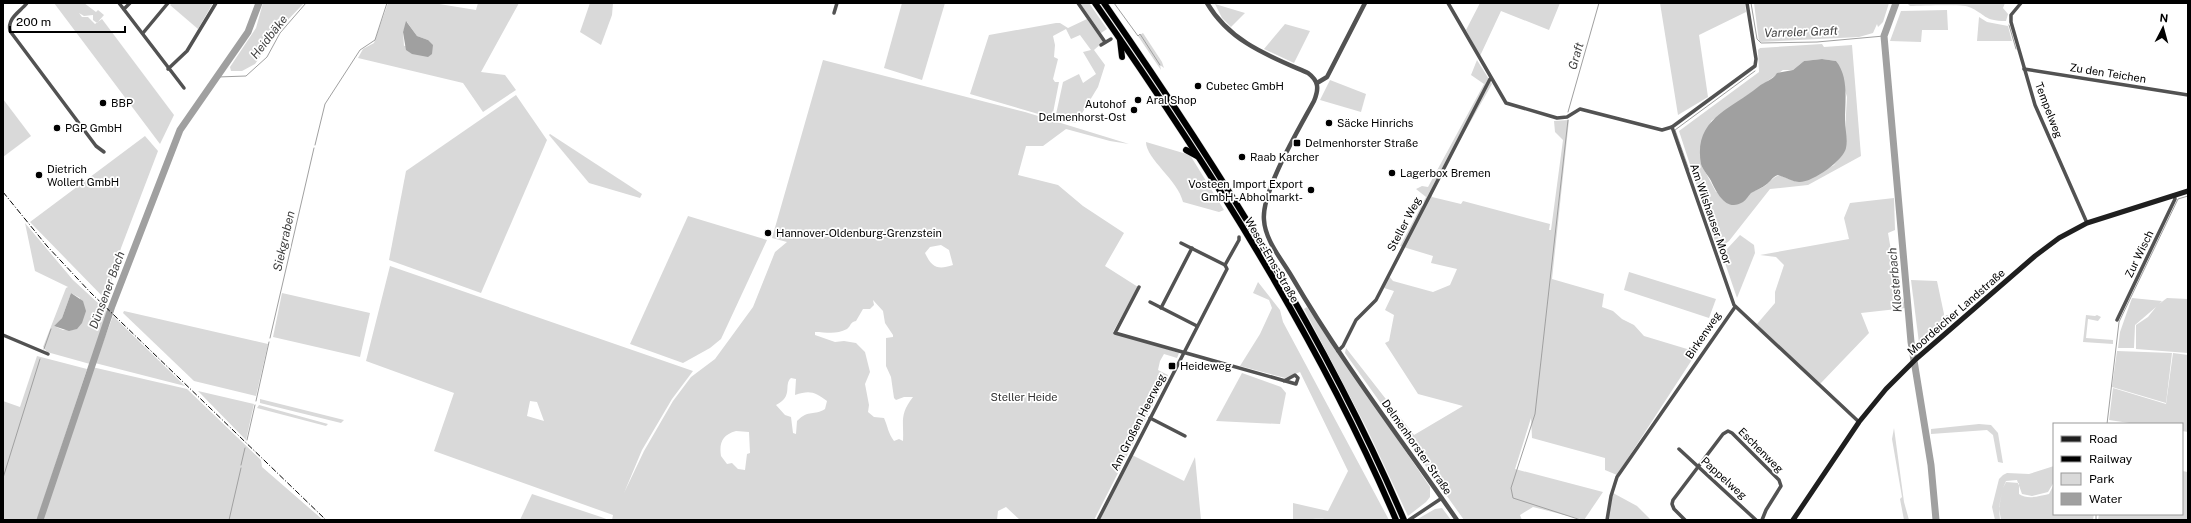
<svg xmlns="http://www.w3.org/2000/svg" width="2191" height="523" font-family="'Public Sans',sans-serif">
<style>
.green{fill:#d9d9d9;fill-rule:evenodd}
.water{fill:#a0a0a0}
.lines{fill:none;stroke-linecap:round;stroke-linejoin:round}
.stream{stroke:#a0a0a0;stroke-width:1}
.river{stroke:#a0a0a0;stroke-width:7}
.motorway-casing{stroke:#dbdbdb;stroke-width:7}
.minor{stroke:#525252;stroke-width:3.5}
.tertiary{stroke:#525252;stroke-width:4.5}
.secondary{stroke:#1f1f1f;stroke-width:5}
.motorway{stroke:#000;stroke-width:6}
.rail{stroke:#000;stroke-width:1;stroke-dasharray:6 2 1 2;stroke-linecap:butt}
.poi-dot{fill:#000;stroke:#fff;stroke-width:1.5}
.labels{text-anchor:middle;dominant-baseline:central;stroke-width:3.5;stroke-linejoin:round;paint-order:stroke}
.street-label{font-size:11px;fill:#000;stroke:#fff}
.poi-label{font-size:11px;fill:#000;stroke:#fff;text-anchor:start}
.park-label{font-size:11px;fill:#303030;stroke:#fff}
.water-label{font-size:12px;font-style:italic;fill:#414141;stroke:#fff}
</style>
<rect width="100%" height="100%" fill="#fff"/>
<g class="green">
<path d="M54 3H84L96 12 98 10 104 15 97 23 93 20V15L84 16 79 13 82 17H88L95 24 102 19 174 115 160 144Z"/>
<path d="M172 3H213L198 29 170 5Z"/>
<path d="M263 3H304L283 25 255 64 242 71H231L230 67 256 28Z"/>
<path d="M388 3H433L476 10 478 3H519L481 72 505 75 516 90 483 112 463 83 358 58 363 49 374 43ZM407 22 417 36 428 40 404 46 403 32Z"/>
<path d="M590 3H613L612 15 601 45 580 32Z"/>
<path d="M902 3H945L922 80 884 68Z"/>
<path d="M1080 3H1089L1107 29 1101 33Z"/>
<path d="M1480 3H1560L1549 30 1501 11 1480 56 1466 30Z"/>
<path d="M1660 3H1745L1746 12 1699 35 1708 97 1678 115Z"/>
<path d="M1754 3H1889L1883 22 1878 27 1877 24 1873 33 1859 37 1759 42Z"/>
<path d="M1907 3H2005L2003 8 2008 14 2006 21C1983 21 1986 14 1969 7 1961 4 1921 6 1910 6Z"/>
<path d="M1215 4 1245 13 1231 27 1222 18Z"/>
<path d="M1947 10 1948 30H1922L1921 42 1890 41 1901 11Z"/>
<path d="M1979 17 1987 22 2008 26 2012 41H1977Z"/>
<path d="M1087 19 1103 42 1094 50 1105 65 1098 87 1076 123 1055 119 1063 82 1079 74 1083 83 1096 74 1083 52 1091 50 1080 35 1071 39 1066 29 1053 36 1055 45 1054 57 1058 59 1053 79 1055 82H1059L1052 118 970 94 989 35 1056 23H1060L1068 28Z"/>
<path d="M1285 24 1310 31 1294 63 1264 49Z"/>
<path d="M1143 33 1162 62 1164 68 1160 65 1161 70 1138 36Z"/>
<path d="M1822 44 1824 47 1852 45 1861 156 1808 185 1770 189 1729 241 1724 245 1717 247 1679 131 1759 72 1758 50 1760 48ZM1822 59 1836 61 1847 97 1845 131 1846 137 1839 158 1834 165 1805 181 1797 182 1779 175C1772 178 1771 181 1766 185 1751 196 1734 193 1716 192L1702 166 1711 121 1783 70H1793L1804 61Z"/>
<path d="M823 60 1025 112 1129 144 1110 141 1066 129 1043 146H1026L1018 175 1058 185 1083 206 1124 233 1105 266 1138 287 1113 332 1179 353 1177 358 1164 354 1160 361 1158 370 1168 375 1094 520H1020L1006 507 998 511 997 520H612L613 515 434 451 454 393 366 361 390 266 693 371 672 399 642 450 624 493 644 451 673 401 691 377 715 359 753 307 775 252 787 242 772 238ZM941 245 949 250 953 265C938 270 932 268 925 253L930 247ZM873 300 883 311 885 323 893 335V337L886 338V366L891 377 894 398 896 400 904 397H913C899 415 904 421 903 441L899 439 894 441C888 433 888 427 884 418L874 417 868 412 869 405 865 384 870 372 865 352 856 343 844 341 835 342 815 335V332C826 332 836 335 847 329 851 326 850 322 856 321L863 309H870L874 305ZM791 378 796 379 795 395C810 390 815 392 827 401L825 409C814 416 809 409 797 421L796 434 793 433 791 417 785 415 776 405C794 396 783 385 791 378ZM530 401 537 402 544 421 527 416ZM736 431 749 432 750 453 747 454 745 470 738 469 732 463 727 464 721 456C719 443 722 435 736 431Z"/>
<path d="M1477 60 1492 84 1431 191 1432 197 1461 204 1463 201 1550 224 1549 230H1551L1563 140 1555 132 1554 121 1569 120 1552 279 1604 294 1602 307 1613 311 1622 319 1634 325 1644 336 1697 352 1617 475 1605 470V458L1532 438 1531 418 1515 469 1603 492 1584 520 1533 507 1520 515 1522 520H1464L1345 353 1346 348 1414 435 1463 406 1418 394 1385 343 1389 341 1394 315 1385 310 1394 291 1384 288 1389 276 1393 281 1433 292 1450 285 1457 269 1431 263 1433 256 1400 246 1426 197 1416 189 1422 186 1428 187 1484 84 1471 75Z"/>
<path d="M1330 80 1366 94 1361 112 1320 100Z"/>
<path d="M516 95 547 140 481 293 389 260 406 171Z"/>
<path d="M3 99 31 136 3 157Z"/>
<path d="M550 134 642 194 640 198 589 183 549 135Z"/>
<path d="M145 136 158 151 121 248 106 300 30 222Z"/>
<path d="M1146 142 1190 155 1224 210 1219 212 1183 202C1178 180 1146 159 1146 142Z"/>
<path d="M1894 198 1895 230 1888 233 1897 285 1906 308 1861 313 1869 333 1820 384 1757 324 1775 303V292L1784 265 1776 257 1760 255 1849 239 1844 218 1850 203Z"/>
<path d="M688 216 767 240 721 339 710 348 683 363 630 344Z"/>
<path d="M25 223 73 280 110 314 90 364 47 352 43 347 66 288 68 287 35 271ZM71 293 80 298 77 329 63 330 54 326 62 318Z"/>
<path d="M1740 235 1754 245 1755 253 1737 298 1724 260 1727 249Z"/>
<path d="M1629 272 1716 299 1709 318 1624 290Z"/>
<path d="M1911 280 1937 281 1944 314 1943 322 1919 343Z"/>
<path d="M1258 282 1280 310 1283 322 1389 520H1329C1324 517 1301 520 1293 520V503L1328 511 1348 471 1300 372 1285 378 1240 366 1260 334 1272 308 1269 300 1253 293Z"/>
<path d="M282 293 370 313 360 357 273 337Z"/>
<path d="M2132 298 2162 301 2159 304 2167 298 2188 299V353L2136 349V325L2148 317 2156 307 2135 325 2134 348H2118L2120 332Z"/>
<path d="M1307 307 1430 487V497L1426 502 1408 516 1367 429 1304 309Z"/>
<path d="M124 311 268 344 256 396 194 381 123 313Z"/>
<path d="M1946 315H1950L1952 317 1950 323 1917 349V347L1944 323Z"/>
<path d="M2086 315 2095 316 2097 315 2101 317 2098 321 2088 319 2086 338 2113 340V344L2083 342Z"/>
<path d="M113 316 185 386 95 363Z"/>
<path d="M2117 351 2172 353 2166 403 2112 387Z"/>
<path d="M2173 353 2188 355V432L2182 431V424H2136L2109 420 2113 388 2166 404Z"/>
<path d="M37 356 87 369 37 520H3V401L20 407Z"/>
<path d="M92 367 187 389 261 460 262 467 323 520H43Z"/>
<path d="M1242 373 1281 387 1286 393 1280 424 1216 421Z"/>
<path d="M198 391 254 404 246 440Z"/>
<path d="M260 399 344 420 341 423 260 403Z"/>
<path d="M259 405 328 424 326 426 257 408Z"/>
<path d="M1979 424 1991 425 1998 433 2003 463 1998 462 1993 435 1987 430 1931 434V429Z"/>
<path d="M1894 428 1904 502 1909 520H1904L1900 499 1902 497 1892 439Z"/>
<path d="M1132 455 1184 481 1195 457 1201 520H1099Z"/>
<path d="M2054 466V482L2048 492 2032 496 2022 494 2017 480 2006 481 2003 488 2006 482 2019 483V494C2028 500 2039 496 2049 494L2054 484V514H2094L2093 520H2001L1999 508 2002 492 1999 507 2000 520H1995L1992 507 1999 479 2003 475 2007 473 2029 474Z"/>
<path d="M2182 471 2188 472V520H2098L2099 514H2182Z"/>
<path d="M1613 493 1637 506 1651 520H1608Z"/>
<path d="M532 494 601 517 609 520H520Z"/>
<path d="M1442 508 1451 520H1416L1435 509Z"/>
</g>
<g class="water">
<path d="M406 21 417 36 428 40 433 45 432 54 428 57 412 54 406 50 403 32Z"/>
<path d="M1822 59 1836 61C1849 77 1845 100 1845 120 1845 129 1848 139 1846 148 1844 160 1812 183 1799 182 1793 182 1785 177 1778 175 1772 177 1772 180 1767 184 1762 188 1756 190 1751 193 1748 196 1746 200 1743 202 1727 212 1718 195 1712 183 1710 177 1703 171 1701 164 1693 119 1730 110 1758 87 1765 81 1772 81 1777 73L1793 70 1804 61Z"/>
<path d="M71 293 83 301 86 311 82 323 77 329 69 331 54 326 62 318Z"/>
</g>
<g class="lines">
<g class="stream">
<path d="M1114 3 1138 36 1140 34 1160 65"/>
<path d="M1751 3 1757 39 1761 43 1817 42 1884 36"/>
<path d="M2009 25 2016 49"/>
<path d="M218 77 246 76 267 57 280 33 306 3"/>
<path d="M1568 112 1599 3"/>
<path d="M1568 120 1535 414 1511 488 1513 498 1581 520"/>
<path d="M315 145 325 104 360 50 375 40 387 3"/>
<path d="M1689 170 1675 130 1755 71"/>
<path d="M270 338 314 148"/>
<path d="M44 349 51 329"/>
<path d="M256 401 269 342"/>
<path d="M2107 424 2119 322 2178 199 2188 196"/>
<path d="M247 440 255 405"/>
<path d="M241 465 245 448"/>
<path d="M3 478 40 359"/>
<path d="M229 520 241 468"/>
<path d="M2096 520V514"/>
</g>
<g class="river">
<path d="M1896 3 1884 36 1911 342 1931 465 1936 520"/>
<path d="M40 520 112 306 180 130 248 32 259 3"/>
</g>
<g class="motorway-casing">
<g id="motorway">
<path d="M1095 3C1208 165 1319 339 1396 520"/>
<path d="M1104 3C1217 166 1326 337 1404 520"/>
<path d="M1120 40 1122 57"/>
<path d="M1186 150 1197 156"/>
</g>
</g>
<g class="minor">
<path d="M27 3C20 12 7 18 10 31L96 146 104 152"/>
<path d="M119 3 184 88"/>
<path d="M1078 3 1105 42"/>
<path d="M1448 3 1506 103 1557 118 1567 117 1580 109 1662 130 1672 127 1755 66 1756 59 1747 3"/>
<path d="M2021 3 2011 15V22L2035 105 2087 223"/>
<path d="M124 9 130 3"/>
<path d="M834 13 837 3"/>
<path d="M143 33 168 3"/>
<path d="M1101 45 1111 39"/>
<path d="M168 69 187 51 216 3"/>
<path d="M2024 69 2188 95"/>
<path d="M1672 127 1734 305 1859 422"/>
<path d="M1225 265 1239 240V237"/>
<path d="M1139 287 1115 333C1175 350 1236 367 1296 384L1298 378 1295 375 1284 381"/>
<path d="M1150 302 1197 326"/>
<path d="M1161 308 1192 248"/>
<path d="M2117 320 2175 199 2174 195"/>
<path d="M3 335 48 354"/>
<path d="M1338 351 1343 346 1356 320 1376 300 1490 79"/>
<path d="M1150 418 1185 436"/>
<path d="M1679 449 1756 520"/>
<path d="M1098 520 1227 269 1225 265 1181 243"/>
<path d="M1409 520 1442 498"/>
<path d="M1607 520 1611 496 1617 477 1735 307"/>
<path d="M1685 520 1674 509 1672 504 1673 500 1723 434 1728 431 1732 433 1779 480 1781 486 1766 510 1762 520"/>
</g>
<g class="tertiary">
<path d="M1207 3C1230 42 1269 56 1308 73 1319 81 1319 89 1314 101 1300 127 1261 192 1264 220 1265 240 1282 260 1292 277 1341 361 1401 439 1457 520"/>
<path d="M1317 83 1327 77 1365 3"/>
</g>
<path class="secondary" d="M1793 520 1859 422 1886 389 1916 359 2035 256 2059 238 2087 223 2188 191"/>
<use href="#motorway" class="motorway"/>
<path class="rail" d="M3 192 47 246 90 292 326 520"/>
</g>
<g class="poi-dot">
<circle cx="1198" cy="86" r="4"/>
<circle cx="1138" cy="100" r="4"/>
<circle cx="103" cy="103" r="4"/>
<circle cx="1134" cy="110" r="4"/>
<circle cx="1329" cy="123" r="4"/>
<circle cx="57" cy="128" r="4"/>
<rect x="1293" y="139" width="8" height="8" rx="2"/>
<circle cx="1242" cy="157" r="4"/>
<circle cx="1392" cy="173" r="4"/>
<circle cx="39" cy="175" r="4"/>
<circle cx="1311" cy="190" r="4"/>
<circle cx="768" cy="233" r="4"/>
<rect x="1168" y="362" width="8" height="8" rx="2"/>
</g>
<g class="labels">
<g class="street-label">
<text transform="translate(2108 73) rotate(9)">Zu den Teichen</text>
<text transform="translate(2049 110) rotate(69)">Tempelweg</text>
<text transform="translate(1711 214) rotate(71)">Am Wilshauser Moor</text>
<text transform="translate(1404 224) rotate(-62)">Steller Weg</text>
<text transform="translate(2139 254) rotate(-64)">Zur Wisch</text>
<text transform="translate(1272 260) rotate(60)">Weser-Ems-Straße</text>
<text transform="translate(1956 312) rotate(-41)">Moordeicher Landstraße</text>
<text transform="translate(1703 335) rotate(-56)">Birkenweg</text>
<text transform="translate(1138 422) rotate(-63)">Am Großen Heerweg</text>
<text transform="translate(1417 447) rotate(55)">Delmenhorster Straße</text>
<text transform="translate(1761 450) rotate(45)">Eschenweg</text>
<text transform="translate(1724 478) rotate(42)">Pappelweg</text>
</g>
<g class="poi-label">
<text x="1206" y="86">Cubetec GmbH</text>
<text x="1146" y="100">Aral Shop</text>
<text x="111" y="103">BBP</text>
<text x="1126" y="104" text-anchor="end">Autohof<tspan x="1126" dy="13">Delmenhorst-Ost</tspan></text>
<text x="1337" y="123">Säcke Hinrichs</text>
<text x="65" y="128">PGP GmbH</text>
<text x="1305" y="143">Delmenhorster Straße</text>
<text x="1250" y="157">Raab Karcher</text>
<text x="47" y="169">Dietrich<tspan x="47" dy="13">Wollert GmbH</tspan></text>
<text x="1400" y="173">Lagerbox Bremen</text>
<text x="1303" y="184" text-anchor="end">Vosteen Import Export<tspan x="1303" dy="13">GmbH -Abholmarkt-</tspan></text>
<text x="776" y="233">Hannover-Oldenburg-Grenzstein</text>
<text x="1180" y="366">Heideweg</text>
</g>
<g class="park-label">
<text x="1024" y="397">Steller Heide</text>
</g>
<g class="water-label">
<text transform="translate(1801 32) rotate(-2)">Varreler Graft</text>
<text transform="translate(269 37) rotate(-52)">Heidbäke</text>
<text transform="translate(1576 56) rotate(-74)">Graft</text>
<text transform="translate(284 241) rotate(-77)">Siekgraben</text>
<text transform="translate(1895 280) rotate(-95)">Klosterbach</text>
<text transform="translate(107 290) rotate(-70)">Dünsener Bach</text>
</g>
</g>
<rect width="2191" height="523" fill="none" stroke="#000000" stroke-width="8"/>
<rect x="2053" y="423" width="130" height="92" fill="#ffffff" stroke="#999999"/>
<rect x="2061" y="436" width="20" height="6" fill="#1f1f1f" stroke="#999999"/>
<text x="2089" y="443" font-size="12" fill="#000000">Road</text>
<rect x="2061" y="456" width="20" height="6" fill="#000000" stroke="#999999"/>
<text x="2089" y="463" font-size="12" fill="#000000">Railway</text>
<rect x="2061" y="473" width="20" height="12" fill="#d9d9d9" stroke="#999999"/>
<text x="2089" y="483" font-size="12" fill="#000000">Park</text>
<rect x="2061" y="493" width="20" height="12" fill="#a0a0a0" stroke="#999999"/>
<text x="2089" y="503" font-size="12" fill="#000000">Water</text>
<g transform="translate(2163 28) rotate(6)" stroke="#ffffff" stroke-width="3" paint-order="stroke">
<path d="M0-3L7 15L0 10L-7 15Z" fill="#000000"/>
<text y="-6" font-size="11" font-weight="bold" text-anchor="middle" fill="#000000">N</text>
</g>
<path d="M10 26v6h115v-6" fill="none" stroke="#000000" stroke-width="2"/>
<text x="16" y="26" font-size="12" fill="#000000" stroke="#ffffff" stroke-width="3" paint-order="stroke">200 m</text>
</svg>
